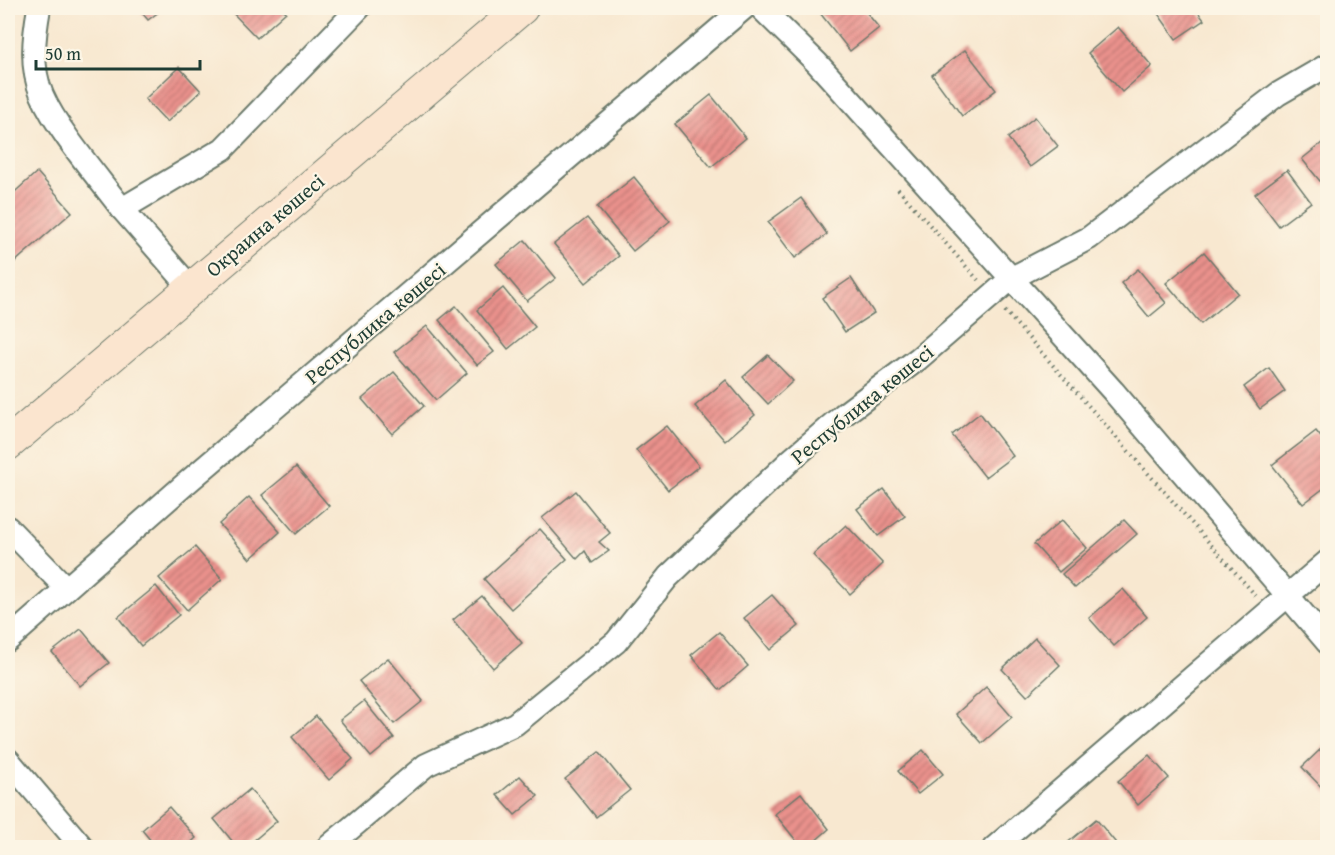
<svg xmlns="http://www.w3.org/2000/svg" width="1335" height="855" font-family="'Gentium Book Plus',serif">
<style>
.building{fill:url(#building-hatch)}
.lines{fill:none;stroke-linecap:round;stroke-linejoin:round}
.minor-casing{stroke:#6b796b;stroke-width:26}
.secondary-casing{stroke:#6b796b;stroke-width:34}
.path{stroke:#6b796b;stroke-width:4;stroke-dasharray:1.5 4.5;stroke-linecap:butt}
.minor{stroke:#fff;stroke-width:22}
.secondary{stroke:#fbe5cf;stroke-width:32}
.labels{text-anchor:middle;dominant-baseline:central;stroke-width:4.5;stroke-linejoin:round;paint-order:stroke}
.street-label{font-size:21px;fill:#1f3d34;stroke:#fcf5e5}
</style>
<defs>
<pattern id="building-hatch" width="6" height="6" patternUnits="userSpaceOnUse" patternTransform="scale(1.5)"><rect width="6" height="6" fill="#ea918c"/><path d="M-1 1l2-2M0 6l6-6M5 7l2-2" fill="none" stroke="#bd7873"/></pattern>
</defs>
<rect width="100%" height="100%" fill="#fcf5e5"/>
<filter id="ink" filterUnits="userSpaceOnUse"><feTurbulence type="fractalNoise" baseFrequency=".0167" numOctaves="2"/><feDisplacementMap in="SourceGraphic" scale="12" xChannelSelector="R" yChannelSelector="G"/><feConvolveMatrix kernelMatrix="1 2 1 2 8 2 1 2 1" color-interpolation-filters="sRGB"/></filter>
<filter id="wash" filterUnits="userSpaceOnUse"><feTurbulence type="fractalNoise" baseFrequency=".008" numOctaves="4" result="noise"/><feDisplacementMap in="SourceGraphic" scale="24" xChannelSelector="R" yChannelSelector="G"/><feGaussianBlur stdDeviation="1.35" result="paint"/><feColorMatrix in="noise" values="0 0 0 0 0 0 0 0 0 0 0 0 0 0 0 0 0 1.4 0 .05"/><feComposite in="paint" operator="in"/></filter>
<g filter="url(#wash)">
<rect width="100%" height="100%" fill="#f8e8d0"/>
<g id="blocks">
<g class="building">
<path d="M138 8H164L148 20Z"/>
<path d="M228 8H282L286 12 257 38Z"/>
<path d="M816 8H863L879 28 850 51Z"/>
<path d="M1154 8H1195L1204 20 1176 39Z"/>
<path d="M1118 27 1152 66 1122 92 1088 53Z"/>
<path d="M965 50 996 90 962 116 932 75Z"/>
<path d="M179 67 201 91 167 122 145 99Z"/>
<path d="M711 95 746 138 711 167 675 124Z"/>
<path d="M1035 117 1058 146 1030 167 1008 138Z"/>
<path d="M1328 138V183L1324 186 1302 159Z"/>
<path d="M1287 170 1311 202 1279 226 1255 194Z"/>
<path d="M37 172 72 212 8 268V198Z"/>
<path d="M634 177 670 221 633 251 597 207Z"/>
<path d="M801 198 827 234 795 258 768 222Z"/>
<path d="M587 218 619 256 586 283 554 244Z"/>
<path d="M525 240 556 278 527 301 496 264Z"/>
<path d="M1204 252 1238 293 1201 324 1166 283Z"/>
<path d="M1138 269 1166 303 1149 317 1121 283Z"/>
<path d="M851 278 874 313 845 332 822 298Z"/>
<path d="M503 288 535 327 508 349 477 310Z"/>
<path d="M456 306 494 352 477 365 439 320Z"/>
<path d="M427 326 467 373 436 400 394 352Z"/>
<path d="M768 355 793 381 768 404 743 377Z"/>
<path d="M1269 368 1285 391 1260 409 1244 387Z"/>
<path d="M394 372 424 406 392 434 362 399Z"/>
<path d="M726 380 755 415 725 441 695 406Z"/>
<path d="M980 413 1013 456 985 477 952 435Z"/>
<path d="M667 426 699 466 668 490 636 450Z"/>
<path d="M1316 431 1328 446V485L1303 504 1272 465Z"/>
<path d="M296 467 329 506 296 534 262 495Z"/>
<path d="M884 489 905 516 878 536 857 509Z"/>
<path d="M576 491 610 533 599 542 609 551 592 563 585 551 577 559 542 518Z"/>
<path d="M249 497 280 532 250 559 219 524Z"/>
<path d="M1062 520 1087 548 1059 572 1034 544Z"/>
<path d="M1124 520 1137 534 1075 588 1062 574Z"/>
<path d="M846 525 883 564 850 594 813 555Z"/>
<path d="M540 529 567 559 511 609 484 579Z"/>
<path d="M195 547 222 579 187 610 159 578Z"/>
<path d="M156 586 179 615 141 646 118 617Z"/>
<path d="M1123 589 1147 617 1114 646 1089 618Z"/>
<path d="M772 595 799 626 770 650 744 618Z"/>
<path d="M482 596 522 643 493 668 453 620Z"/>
<path d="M81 629 109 663 80 686 52 652Z"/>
<path d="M719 632 748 666 720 690 691 655Z"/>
<path d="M1035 638 1060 665 1027 696 1002 669Z"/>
<path d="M388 658 423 701 394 724 359 681Z"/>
<path d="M986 687 1012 717 982 743 956 714Z"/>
<path d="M364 701 394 738 371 757 340 720Z"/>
<path d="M316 716 353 759 329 780 292 737Z"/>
<path d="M1325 745 1328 748V794L1302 767Z"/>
<path d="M923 750 943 774 918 794 898 771Z"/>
<path d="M599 752 630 790 596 817 565 779Z"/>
<path d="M1149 755 1169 778 1138 805 1118 781Z"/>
<path d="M520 776 538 796 515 815 497 795Z"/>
<path d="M250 789 277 821 245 848H238L214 819Z"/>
<path d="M801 793 829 829 807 848H802L775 814Z"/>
<path d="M169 807 196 838 185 848H157L142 830Z"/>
<path d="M1096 819 1120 848H1069L1066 844Z"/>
</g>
</g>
</g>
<g filter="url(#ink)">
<use href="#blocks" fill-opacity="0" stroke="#6b796b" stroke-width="1.5"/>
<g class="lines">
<g class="minor-casing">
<g id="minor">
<path d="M39 8C34 36 30 67 42 95 57 130 98 177 122 209"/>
<path d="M761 8 817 63 1113 391 1328 643"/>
<path d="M191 288 122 209 223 149 359 8"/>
<path d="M8 528 66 588"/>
<path d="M8 640 183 486 744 8"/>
<path d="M8 760 83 848"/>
<path d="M327 848 426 765 515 724 616 642 668 577 792 459 843 415 918 359 1012 278 1089 238 1278 94 1328 65"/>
<path d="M994 848 1328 561"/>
</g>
</g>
<g class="secondary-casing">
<path id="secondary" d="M8 444 522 8"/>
</g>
<g class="path">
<path d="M898 189 978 280"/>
<path d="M1005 311 1256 596"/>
</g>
<use href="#minor" class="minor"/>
<use href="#secondary" class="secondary"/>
</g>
</g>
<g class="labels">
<g class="street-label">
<text transform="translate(265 225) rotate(-40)">Окраина көшесі</text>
<text transform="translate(375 323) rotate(-40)">Республика көшесі</text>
<text transform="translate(862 404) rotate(-39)">Республика көшесі</text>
</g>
</g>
<rect width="1335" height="855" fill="none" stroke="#fcf5e5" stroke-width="30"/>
<path d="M36 60v9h164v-9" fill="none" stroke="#1f3d34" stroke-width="3"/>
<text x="45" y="60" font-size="18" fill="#1f3d34" stroke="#fcf5e5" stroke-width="4.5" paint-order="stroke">50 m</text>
</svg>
